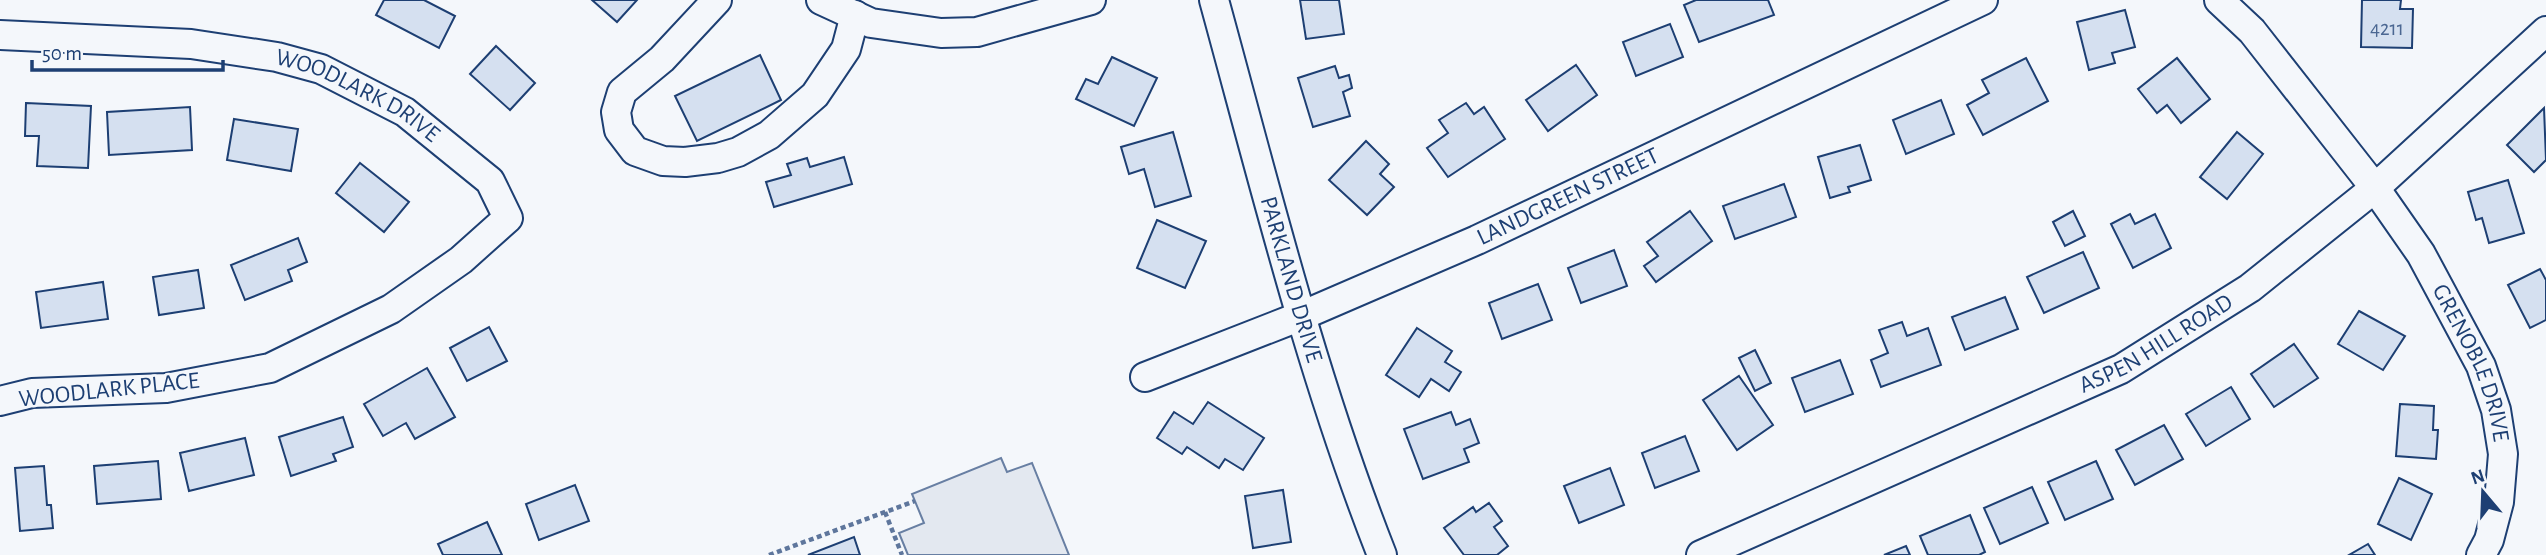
<svg xmlns="http://www.w3.org/2000/svg" width="2546" height="555" font-family="'Alegreya Sans',sans-serif">
<style>
.parking{fill:#e3e8f0;stroke:#687fa3;stroke-width:2}
.building{fill:#d5e0f0;stroke:#1d3f73;stroke-width:2}
.lines{fill:none;stroke-linecap:round;stroke-linejoin:round}
.minor-casing{stroke:#1d3f73;stroke-width:32}
.path{stroke:#5e769c;stroke-width:4.5;stroke-dasharray:5 3.5;stroke-linecap:butt}
.minor{stroke:#f4f7fb;stroke-width:28}
.labels{text-anchor:middle;dominant-baseline:central;stroke-width:5;stroke-linejoin:round;paint-order:stroke}
.number-label{font-size:21px;fill:#4b6792}
.street-label{font-size:24px;fill:#1d3f73;stroke:#f4f7fb}
</style>
<rect width="100%" height="100%" fill="#f4f7fb"/>
<path class="parking" d="M1001 458 1007 472 1032 463 1069 555H908L899 533 924 523 912 494Z"/>
<g class="building">
<path d="M384 0H424L455 16 439 48 376 15Z"/>
<path d="M592 0H637L617 22Z"/>
<path d="M1300 0H1339L1344 34 1306 39Z"/>
<path d="M1696 0H1768L1774 15 1699 42 1684 5Z"/>
<path d="M2362 0H2401L2400 9H2413L2412 48 2361 47Z"/>
<path d="M2125 10 2135 47 2112 53 2115 63 2089 70 2077 22Z"/>
<path d="M1670 24 1683 57 1636 76 1623 42Z"/>
<path d="M496 46 535 83 510 110 470 74Z"/>
<path d="M760 55 781 100 697 141 675 96Z"/>
<path d="M1112 57 1157 78 1134 126 1076 99 1086 79 1098 84Z"/>
<path d="M2026 58 2048 101 1983 135 1967 105 1989 93 1982 80Z"/>
<path d="M2177 58 2210 99 2181 123 2167 105 2157 113 2138 89Z"/>
<path d="M1576 65 1597 95 1548 131 1526 100Z"/>
<path d="M1335 66 1339 78 1349 75 1352 88 1343 92 1350 116 1313 127 1298 78Z"/>
<path d="M1941 100 1954 134 1906 154 1893 120Z"/>
<path d="M26 103 91 106 88 168 37 166 39 136H25Z"/>
<path d="M1466 103 1474 114 1484 107 1505 139 1448 177 1427 148 1448 133 1439 120Z"/>
<path d="M190 107 192 150 109 155 107 112Z"/>
<path d="M2544 108 2546 160 2534 172 2507 145Z"/>
<path d="M234 119 298 129 291 171 227 160Z"/>
<path d="M1173 132 1191 196 1155 207 1144 169 1129 174 1121 147Z"/>
<path d="M2237 132 2263 154 2227 199 2200 177Z"/>
<path d="M1366 141 1389 164 1380 174 1394 187 1367 215 1329 180Z"/>
<path d="M1860 145 1871 180 1848 187 1850 192 1830 198 1818 157Z"/>
<path d="M844 157 852 184 774 207 766 182 791 175 787 164 807 158 810 167Z"/>
<path d="M360 163 409 202 384 232 336 193Z"/>
<path d="M2508 180 2524 233 2489 243 2482 218 2476 220 2468 192Z"/>
<path d="M1784 184 1796 217 1735 239 1723 206Z"/>
<path d="M1690 211 1712 241 1656 282 1644 266 1658 256 1647 242Z"/>
<path d="M2073 211 2085 236 2065 246 2053 222Z"/>
<path d="M2130 214 2135 224 2155 214 2171 248 2133 268 2111 224Z"/>
<path d="M1157 220 1206 241 1185 288 1137 268Z"/>
<path d="M298 238 307 262 288 270 292 281 245 300 231 265Z"/>
<path d="M1614 250 1627 286 1581 303 1568 268Z"/>
<path d="M2083 252 2099 288 2044 313 2027 277Z"/>
<path d="M2540 269 2546 280V320L2530 328 2508 285Z"/>
<path d="M198 270 204 308 159 315 153 277Z"/>
<path d="M103 282 108 319 41 328 36 292Z"/>
<path d="M1538 284 1552 320 1502 339 1489 303Z"/>
<path d="M2005 297 2018 329 1965 350 1952 317Z"/>
<path d="M2359 311 2405 336 2383 370 2338 344Z"/>
<path d="M1902 322 1907 336 1928 328 1941 365 1881 387 1871 360 1888 353 1879 330Z"/>
<path d="M489 327 507 361 467 381 450 348Z"/>
<path d="M1417 328 1452 351 1445 362 1461 372 1449 391 1431 379 1419 397 1386 375Z"/>
<path d="M2294 344 2318 378 2274 407 2251 374Z"/>
<path d="M1755 350 1771 383 1755 391 1739 358Z"/>
<path d="M1840 360 1853 394 1805 412 1792 378Z"/>
<path d="M427 368 455 417 415 439 406 423 383 436 364 404Z"/>
<path d="M1739 376 1773 425 1737 450 1703 400Z"/>
<path d="M2231 387 2250 419 2206 446 2186 414Z"/>
<path d="M1208 402 1264 438 1243 470 1225 459 1219 468 1187 447 1182 454 1157 438 1174 412 1193 424Z"/>
<path d="M2400 404 2434 406 2433 430H2438L2436 459 2396 456Z"/>
<path d="M1451 412 1456 425 1470 419 1479 443 1464 449 1469 462 1423 479 1404 429Z"/>
<path d="M343 417 353 447 333 454 336 461 291 476 279 437Z"/>
<path d="M2164 425 2183 459 2135 485 2116 450Z"/>
<path d="M1685 436 1699 471 1655 488 1642 453Z"/>
<path d="M245 438 254 475 189 491 180 453Z"/>
<path d="M158 461 161 499 97 504 94 466Z"/>
<path d="M2096 461 2113 499 2065 520 2048 482Z"/>
<path d="M44 466 47 505H51L53 528 20 531 15 468Z"/>
<path d="M1610 468 1624 505 1579 523 1564 486Z"/>
<path d="M2399 478 2432 494 2411 540 2378 524Z"/>
<path d="M575 485 589 521 539 540 526 504Z"/>
<path d="M2032 487 2048 523 2000 544 1984 508Z"/>
<path d="M1283 490 1291 542 1253 548 1245 496Z"/>
<path d="M1489 503 1502 521 1494 527 1508 546 1497 555H1464L1444 528 1473 507 1476 512Z"/>
<path d="M1970 515 1985 552 1979 555H1928L1920 536Z"/>
<path d="M487 522 502 555H443L438 544Z"/>
<path d="M854 537 860 555H808Z"/>
<path d="M2368 544 2375 555H2349Z"/>
<path d="M1906 546 1910 555H1884Z"/>
</g>
<g class="lines">
<g class="minor-casing">
<g id="minor">
<path d="M717 0 662 59 622 92 616 112 619 130 635 151 663 161 685 162 718 158 738 152 769 135 815 95 846 49 855 15"/>
<path d="M821 0 871 23 941 33 977 32 1091 0"/>
<path id="s1" d="M1214 0C1265 186 1311 375 1382 555"/>
<path id="s2" d="M2219 0 2252 31 2375 188 2421 254 2481 366 2496 410 2503 454 2499 502 2489 540 2481 555"/>
<path id="s3" d="M0 35 191 44 277 57 321 69 405 112 490 181 508 218 461 260 391 309 270 368 166 388 32 393 0 401"/>
<path id="s4" d="M1145 377 1301 316 1477 240 1983 0"/>
<path id="s5" d="M1701 555 2121 369 2250 288 2375 188 2546 31"/>
</g>
</g>
<g class="path">
<path d="M885 512 902 555"/>
<path d="M769 555 915 501"/>
</g>
<use href="#minor" class="minor"/>
</g>
<g class="labels">
<g class="number-label">
<text x="2387" y="28">4211</text>
</g>
<g class="street-label">
<text stroke="none"><textPath href="#s3" startOffset="368">WOODLARK DRIVE</textPath></text>
<text stroke="none"><textPath href="#s4" startOffset="460">LANDGREEN STREET</textPath></text>
<text stroke="none"><textPath href="#s1" startOffset="290">PARKLAND DRIVE</textPath></text>
<text stroke="none"><textPath href="#s5" startOffset="502">ASPEN HILL ROAD</textPath></text>
<text stroke="none"><textPath href="#s2" startOffset="446">GRENOBLE DRIVE</textPath></text>
<text transform="translate(109 390) rotate(-6)">WOODLARK PLACE</text>
</g>
</g>
<g transform="translate(2483 492) rotate(341)" stroke="#f4f7fb" stroke-width="5" paint-order="stroke">
<path d="M0-5L12 26L0 18L-12 26Z" fill="#1d3f73"/>
<text y="-10" font-size="19" font-weight="bold" text-anchor="middle" fill="#1d3f73">N</text>
</g>
<path d="M32 60v10h191v-10" fill="none" stroke="#1d3f73" stroke-width="3.5"/>
<text x="42" y="60" font-size="21" fill="#1d3f73" stroke="#f4f7fb" stroke-width="5" paint-order="stroke">50 m</text>
</svg>
